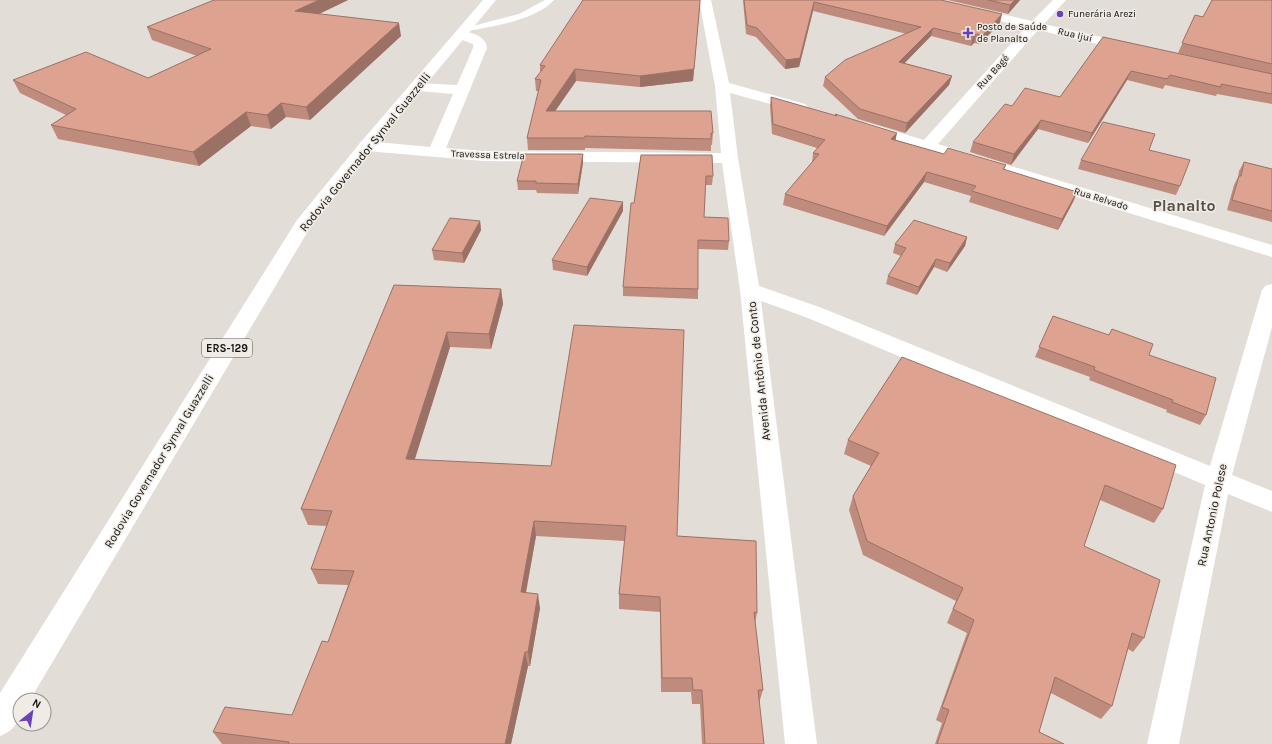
<svg xmlns="http://www.w3.org/2000/svg" width="1272" height="744" font-family="Karla,sans-serif">
<style>
.lines{fill:none;stroke-linecap:round;stroke-linejoin:round}
.lane{fill:#fff;fill-rule:evenodd}
.street{fill:#fff;fill-rule:evenodd}
.primary{fill:#fff;fill-rule:evenodd}
.wall{fill:#bf8b7d}
.shaded-wall{fill:#9b7166}
.building{fill:#dea291;stroke:#9b7166}
.poi-dot{fill:#6942bb;stroke:#f0ebe4;stroke-width:1.5}
.labels{text-anchor:middle;dominant-baseline:central;stroke-width:3;stroke-linejoin:round;paint-order:stroke}
.far-poi-label{font-size:10px;fill:#12110f;stroke:#f0ebe4;text-anchor:start}
.far-street-label{font-size:10px;fill:#12110f;stroke:#f0ebe4}
.shield{fill:#f0ebe4;stroke:#55524f;stroke-width:1}
.shield-label{font-size:11px;font-weight:bold;fill:#12110f}
.street-label{font-size:12px;fill:#12110f;stroke:#f0ebe4}
.district-label{font-size:16px;font-weight:bold;fill:#534f4a;stroke:#f0ebe4}
</style>
<rect width="100%" height="100%" fill="#e2ded7"/>
<g class="lines">
<path class="lane" d="M545 0H554C536 20 494 26 469 31L465 28 519 14Z"/>
<g class="street">
<path d="M699 0H711L729 83 805 104 808 107 805 110 800 112 730 93 738 158 759 286 822 308 1210 466 1262 290 1265 286 1272 284V327L1232 475 1272 491V512L1228 494 1179 744H1147L1205 485 808 318 761 301 817 744H785L740 290 722 163 483 161 366 151 360 149 358 146 360 143 366 141 430 147 453 94 418 91 413 90 411 87 413 84 418 83 457 85 473 48V44L457 38 455 35 457 32C467 30 487 36 487 48L446 148 483 151 721 153 715 86Z"/>
<path d="M919 0H941L1032 21 1053 0H1066L1044 24 1136 45 1138 48 1136 51 1131 52 1038 30 938 144 1272 245V257L862 131 860 128 862 125 868 123 924 140 1026 27 921 3Z"/>
</g>
<path class="primary" d="M483 0H496L372 149 311 226 30 700H20C20 719 18 729 0 736V693L297 220 360 143Z"/>
</g>
<g class="wall">
<path d="M214 0H348L319 14 401 36 310 120 286 117 271 129 251 126 199 166 58 139 51 125 66 115 20 93 13 80 148 78 197 56 152 40 147 27Z"/>
<path d="M743 0H941L1000 23 980 44 974 43 971 46 931 36 904 63 952 76 949 85 905 133 858 119 823 86 825 77 907 34 813 11 799 67 785 69 756 37 746 34Z"/>
<path d="M948 0H1020L1008 14Z"/>
<path d="M1272 0V104L1217 94 1216 96 1165 85 1163 89 1127 80 1088 143 1038 129 1011 165 970 152 973 142 1012 106 1060 97 1103 37 1268 74 1178 53 1195 15 1203 17Z"/>
<path d="M700 2 693 81 640 87 576 81 555 111 713 133 712 145H711V151L585 148V150H528L527 138 539 91H536L535 79 540 73V65Z"/>
<path d="M771 97 835 116V114L896 140 944 154 1006 165 1004 170 1077 192 1073 202 1058 230 969 202 971 196 924 182 884 236 783 205 785 194 812 163 813 153 817 148 772 134 770 106Z"/>
<path d="M1149 150 1180 186 1176 195 1078 169 1081 160Z"/>
<path d="M583 154V163L578 194 537 193 536 190H518L517 181Z"/>
<path d="M641 155 713 176 712 185H705L704 217 729 241 728 250 698 249V299L623 296V287Z"/>
<path d="M1244 162 1272 169V222L1227 210 1234 185 1238 177 1239 171Z"/>
<path d="M623 202V211L587 276 553 270 552 260Z"/>
<path d="M480 221 481 230 464 263 434 260 432 250Z"/>
<path d="M967 237 965 246 947 272 934 267 917 295 886 284 888 276 901 256 893 253 895 244Z"/>
<path d="M394 285 501 289 503 304 491 349 450 347 415 459 677 536 757 613 755 623 763 690 759 703 764 744H702L700 704H692L691 692H661L660 612 619 609V594L625 541 536 536 526 593 540 608 530 666H528L511 744H222L213 732 292 715 328 642 348 585 318 584 311 569 327 526 308 525 301 509Z"/>
<path d="M1053 316 1149 355 1206 415 1200 425 1166 412 1167 410 1089 380 1090 377 1035 357Z"/>
<path d="M902 357 1163 509 1154 523 1100 500 1084 546 1144 638 1133 652 1128 649 1112 706 1101 719 1051 693 1039 732 1064 744H935L942 723 936 720 967 633 947 623 956 601 863 555 849 510 853 496 871 466 844 454 848 440Z"/>
</g>
<g class="shaded-wall">
<path d="M319 0H348L298 24 295 11Z"/>
<path d="M1015 0H1020L1008 14 1010 5Z"/>
<path d="M700 2 693 81 640 87V76Z"/>
<path d="M814 2 813 11 799 67 785 69 786 60Z"/>
<path d="M1002 14 1000 23 980 44 983 35Z"/>
<path d="M399 23 401 36 310 120 306 107Z"/>
<path d="M933 28 931 36 897 71 899 62Z"/>
<path d="M976 34 974 43 971 46 973 37Z"/>
<path d="M575 69 576 81 547 123 546 111Z"/>
<path d="M1131 71 1127 80 1088 143 1092 133Z"/>
<path d="M952 76 949 85 905 133 907 123Z"/>
<path d="M281 103 286 117 271 129 267 115Z"/>
<path d="M246 112 251 126 199 166 193 152Z"/>
<path d="M1041 120 1038 129 1011 165 1014 154Z"/>
<path d="M897 133 895 143 891 139Z"/>
<path d="M583 154V163L578 194V184Z"/>
<path d="M927 172 924 182 884 236 887 226Z"/>
<path d="M1077 192 1073 202 1058 230 1062 219Z"/>
<path d="M623 202V211L587 276V267Z"/>
<path d="M480 221 481 230 464 263 462 253Z"/>
<path d="M967 237 965 246 947 272 950 263Z"/>
<path d="M936 259 934 267 917 295 919 287Z"/>
<path d="M501 289 503 304 491 349 489 334Z"/>
<path d="M447 332 450 347 410 474 406 459Z"/>
<path d="M534 521 536 536 523 607 521 592Z"/>
<path d="M538 594 540 608 530 666 528 652Z"/>
<path d="M525 652 528 666 511 744H505Z"/>
</g>
<g class="building">
<path d="M214 0H319L295 11 399 23 306 107 281 103 267 115 246 112 193 152 51 125 76 109 13 80 86 52 148 78 211 49 147 27Z"/>
<path d="M583 0H700V2L694 69 640 76 575 69 546 111H711L713 133H711V139L585 136 584 138H527L541 80 535 79 545 66 540 65Z"/>
<path d="M744 0H941L1002 14 983 35 976 34 973 37 933 28 899 62 952 76 907 123 860 109 825 77 845 60 921 27 814 2 800 58 786 60 757 28 747 25Z"/>
<path d="M988 0H1015L1010 5Z"/>
<path d="M1212 0H1272V64L1182 43 1195 15 1203 17Z"/>
<path d="M1103 37 1272 74V94L1221 84V87L1170 75 1167 79 1131 71 1092 133 1041 120 1014 154 973 142 1005 104 1012 106 1025 88 1060 97Z"/>
<path d="M771 97 837 116 835 114 897 133 891 139 944 154 948 148 1006 165 1003 169 1077 192 1062 219 972 191 976 186 927 172 887 226 785 194 819 154 813 153 825 140 773 124Z"/>
<path d="M1103 122 1155 134 1149 150 1190 160 1180 186 1081 160Z"/>
<path d="M524 154H583L578 184 536 183V181H517Z"/>
<path d="M641 155H712L713 176H706L704 217 728 218 729 241 698 240V289L623 287 631 203H634Z"/>
<path d="M1244 162 1272 169V211L1232 200 1239 176H1241Z"/>
<path d="M590 198 623 202 587 267 552 260Z"/>
<path d="M450 218 480 221 462 253 432 250Z"/>
<path d="M914 220 967 237 950 263 936 259 919 287 888 276 906 248 895 244Z"/>
<path d="M394 285 501 289 489 334 447 332 406 459 551 466 574 325 684 330 677 536 756 541 757 613 754 612 763 690H758L764 744H705L702 690H693L692 678H662L660 597 619 594 626 526 534 521 521 592 538 594 528 652H525L505 744H288L289 742 213 732 225 707 292 715 322 641 328 642 354 571 311 569 332 511 301 509Z"/>
<path d="M1053 316 1109 335 1112 329 1153 344 1149 355 1216 378 1206 415 1172 402 1173 400 1094 370 1095 367 1039 347Z"/>
<path d="M902 357 1176 465 1163 509 1105 485 1084 546 1160 580 1144 638 1132 633 1112 706 1055 677 1039 732 1064 744H937L949 710 942 707 974 620 953 609 963 588 867 541 853 496 879 453 848 440Z"/>
</g>
<g class="poi-dot">
<circle cx="1060" cy="14" r="4"/>
<path d="M966 27h4v4h4v4h-4v4h-4v-4h-4v-4h4z"/>
</g>
<g class="labels">
<g class="far-poi-label">
<text x="1068" y="14">Funerária Arezi</text>
<text x="977" y="27">Posto de Saúde<tspan x="977" dy="12">de Planalto</tspan></text>
</g>
<g class="far-street-label">
<text transform="translate(1075 35) rotate(13)">Rua Ijuí</text>
<text transform="translate(993 72) rotate(-48)">Rua Bagé</text>
<text transform="translate(488 155) rotate(2)">Travessa Estrela</text>
<text transform="translate(1101 199) rotate(17)">Rua Relvado</text>
</g>
<rect class="shield" x="202" y="339" width="50" height="18" rx="3"/>
<g class="shield-label">
<text x="227" y="348">ERS-129</text>
</g>
<g class="street-label">
<text transform="translate(365 152) rotate(-51)">Rodovia Governador Synval Guazzelli</text>
<text transform="translate(759 371) rotate(-96)">Avenida Antônio de Conto</text>
<text transform="translate(159 461) rotate(-59)">Rodovia Governador Synval Guazzelli</text>
<text transform="translate(1212 515) rotate(-78)">Rua Antonio Polese</text>
</g>
<g class="district-label">
<text x="1184" y="205">Planalto</text>
</g>
</g>
<g transform="translate(32 712) rotate(30)"><circle r="19" fill="#f0ebe4" stroke="#97948f"/>
<path d="M0-3L7 15L0 10L-7 15Z" fill="#6942bb"/>
<text y="-6" font-size="11" font-weight="bold" text-anchor="middle" fill="#12110f">N</text>
</g>
</svg>
